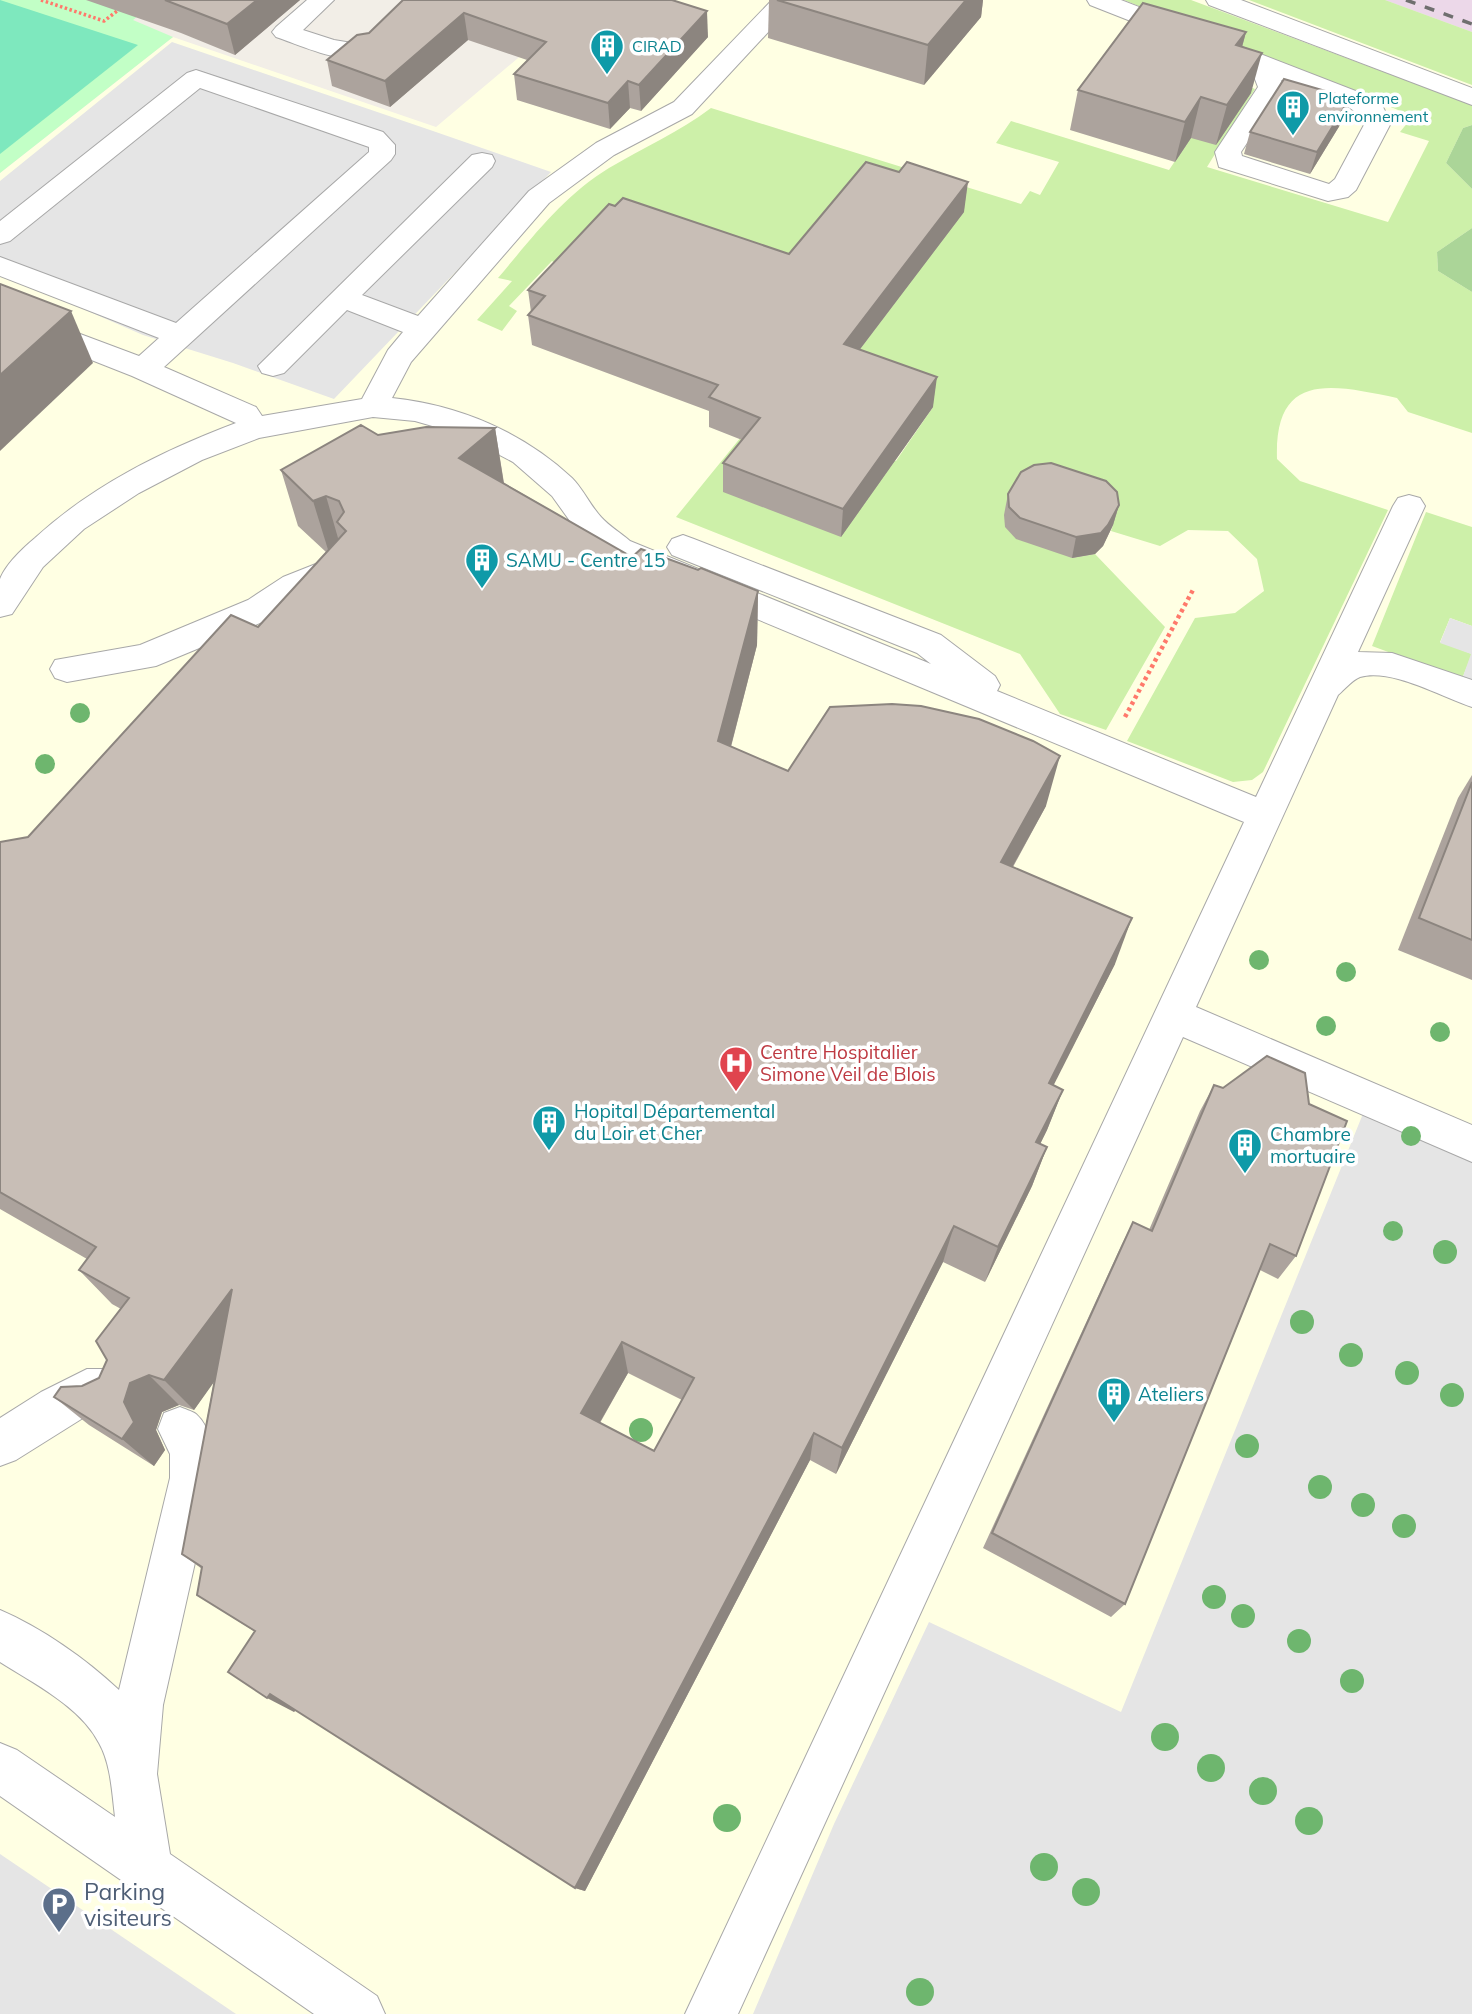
<svg xmlns="http://www.w3.org/2000/svg" width="1472" height="2014" font-family="Mulish,sans-serif">
<style>
.industrial{fill:#ecd8e9}
.education{fill:#ffffe3}
.grass{fill:#cdf0a9}
.forest{fill:#abd598}
.park{fill:#c2ffc6}
.pitch{fill:#7ee8be}
.parking{fill:#e5e5e5}
.lines{fill:none;stroke-linecap:round;stroke-linejoin:round}
.minor-casing{stroke:#a8a8a8;stroke-width:2}
.path-far1{stroke:#ff796b;stroke-width:3.5;stroke-dasharray:2.5 2.5;stroke-linecap:butt}
.path{stroke:#ff796b;stroke-width:4.5;stroke-dasharray:3.5 3.5;stroke-linecap:butt}
.minor{fill:#fff;fill-rule:evenodd}
.rail{stroke:#6f6f6f;stroke-width:3.5;stroke-dasharray:10 10;stroke-linecap:butt}
.tree{fill:#6eb66e}
.wall{fill:#aca39d;fill-rule:evenodd}
.shaded-wall{fill:#8c857f}
.building{fill:#c8beb6;stroke:#8c857f;stroke-width:2;fill-rule:evenodd}
.labels{text-anchor:middle;dominant-baseline:central;stroke-width:7;stroke-linejoin:round;paint-order:stroke}
.far-culture-label{font-size:16px;fill:#0d838f;stroke:#fff;text-anchor:start}
.culture-label{font-size:19px;fill:#0d838f;stroke:#fff;text-anchor:start}
.health-label{font-size:19px;fill:#be3a42;stroke:#fff;text-anchor:start}
.near-service-label{font-size:23px;fill:#4e5e75;stroke:#fff;text-anchor:start}
</style>
<rect width="100%" height="100%" fill="#f2eee7"/>
<path class="industrial" d="M1385 0H1472V32Z"/>
<path class="education" d="M587 0H1295L1472 65V2014H0V173L173 37 436 127Z"/>
<g class="grass">
<path d="M1124 0H1191L1472 105V125L1463 128 1446 163 1472 189V228L1437 252 1438 271 1472 292V433L1408 412 1397 398C1333 385 1274 370 1277 459L1300 481 1388 510 1263 772 1252 780 1233 782 1127 741 1195 618 1235 613 1264 591 1257 559 1228 531 1188 530 1160 546 1111 531 1113 525 1072 558 1095 554 1165 627 1106 730 1060 714 1020 654 676 517 750 426 896 461 933 407 842 373 963 212 744 337 563 268 552 261 509 306 517 311 502 331 477 320 512 281 498 278C532 238 563 196 609 168 643 148 679 132 711 108L1021 204 1030 191 1040 195 1059 162 996 143 1011 121 1169 170 1230 79 1255 89 1207 167 1388 222 1429 141 1400 132 1413 116Z"/>
<path d="M1249 0H1385L1472 32V85Z"/>
<path d="M1426 512 1472 527V626L1450 618 1440 642 1472 654 1462 679 1372 646Z"/>
</g>
<g class="forest">
<path d="M1472 125V189L1446 163 1463 128Z"/>
<path d="M1472 228V292L1438 271 1437 252Z"/>
</g>
<path class="park" d="M0 0H157L133 20 173 37 0 173Z"/>
<path class="pitch" d="M0 0 138 45 0 154Z"/>
<g class="parking">
<path d="M172 42 433 131 551 172 334 399 233 363 143 335 0 273V181Z"/>
<path d="M1450 618 1472 626V683L1462 679 1471 654 1440 643Z"/>
<path d="M1375 1084 1472 1128V2014H753L834 1824 929 1622 1121 1712Z"/>
<path d="M0 1854 236 2014H0Z"/>
</g>
<g class="lines">
<g class="minor-casing">
<g id="minor">
<path d="M307 0H334L303 30 334 40 358 44 407 0H434L372 57C342 65 305 47 276 37L272 32 276 27Z"/>
<path d="M772 0H798L692 114 614 155 549 203 411 362 392 398C459 405 523 432 572 478 583 489 590 505 601 517 609 526 621 533 630 541L931 664 917 653 672 555 667 547 672 539 683 535 694 539 941 635 995 676 1000 685 997 691 1256 797 1393 506 1398 498 1409 495 1420 498 1425 506 1358 652 1392 653 1472 680V707C1441 697 1392 668 1360 677 1352 680 1345 689 1338 695L1196 1007 1472 1125V1162L1183 1037 738 2014H685L1244 822 608 557 580 535 552 496 513 462 460 434 415 421 373 417 259 438 202 460 139 493 84 529 43 567 12 614 0 617C0 606 0 589 0 579 6 564 23 548 35 538 93 485 162 451 236 423L132 376 0 324V304L139 356 159 338 0 276V257L176 323 369 152V147L200 88 10 241 0 244V221L187 73 196 70 383 132 395 145V154L391 160 164 367 256 407 262 416 362 399 388 350 403 332 347 310 284 373 273 376 262 373 258 366 472 155 482 153 492 155 495 161 492 167 362 295 418 316 529 191 596 143 674 102Z"/>
<path d="M1087 0H1121L1366 95 1382 105 1391 123 1356 190 1348 197 1328 201 1219 167 1215 152 1258 87 1253 74 1245 66 1090 5ZM1281 80C1302 89 1357 103 1365 123L1335 179 1329 184 1242 156 1241 152 1284 87Z"/>
<path d="M1206 0H1241L1472 88V105L1209 5Z"/>
<path d="M341 554 352 558 357 566 352 574 307 595 272 618 156 666 67 682 55 678 50 669 55 660 140 645 248 600 283 577Z"/>
<path d="M87 1369H113L128 1376 135 1391 128 1406 113 1413H91L16 1460 0 1466V1418L41 1392Z"/>
<path d="M180 1407C184 1409 192 1411 196 1414 213 1429 214 1457 214 1478L163 1705 157 1774 170 1854 377 1996 385 2014H314L0 1796V1743L17 1750 115 1817C112 1793 111 1764 99 1743 81 1707 33 1683 0 1662V1610C42 1628 86 1659 119 1690L170 1478V1454L158 1429 164 1413Z"/>
</g>
</g>
<path class="path-far1" d="M41 0 104 21 121 8"/>
<path class="path" d="M1125 717 1194 588"/>
<use href="#minor" class="minor"/>
<path class="rail" d="M1406 0 1472 24"/>
</g>
<g class="tree">
<circle cx="80" cy="713" r="10"/>
<circle cx="45" cy="764" r="10"/>
<circle cx="1259" cy="960" r="10"/>
<circle cx="1346" cy="972" r="10"/>
<circle cx="1326" cy="1026" r="10"/>
<circle cx="1440" cy="1032" r="10"/>
<circle cx="1411" cy="1136" r="10"/>
<circle cx="1393" cy="1231" r="10"/>
<circle cx="1445" cy="1252" r="12"/>
<circle cx="1302" cy="1322" r="12"/>
<circle cx="1351" cy="1355" r="12"/>
<circle cx="1407" cy="1373" r="12"/>
<circle cx="1452" cy="1395" r="12"/>
<circle cx="641" cy="1430" r="12"/>
<circle cx="1247" cy="1446" r="12"/>
<circle cx="1320" cy="1487" r="12"/>
<circle cx="1363" cy="1505" r="12"/>
<circle cx="1404" cy="1526" r="12"/>
<circle cx="1214" cy="1597" r="12"/>
<circle cx="1243" cy="1616" r="12"/>
<circle cx="1299" cy="1641" r="12"/>
<circle cx="1352" cy="1681" r="12"/>
<circle cx="1165" cy="1737" r="14"/>
<circle cx="1211" cy="1768" r="14"/>
<circle cx="1263" cy="1791" r="14"/>
<circle cx="727" cy="1818" r="14"/>
<circle cx="1309" cy="1821" r="14"/>
<circle cx="1044" cy="1867" r="14"/>
<circle cx="1086" cy="1892" r="14"/>
<circle cx="920" cy="1992" r="14"/>
</g>
<g class="wall">
<path d="M86 0H300L235 55 181 33Z"/>
<path d="M403 0 708 37 641 111 630 108 610 129 517 100 514 74 527 60 468 40 390 107 332 86 327 60 369 33Z"/>
<path d="M769 0H983L981 17 924 85 768 38Z"/>
<path d="M1246 32 1242 47 1251 93 1216 145 1191 138 1175 162 1070 130 1078 90Z"/>
<path d="M1350 98 1343 120 1310 174 1244 154 1250 132Z"/>
<path d="M964 212 860 349 933 407 841 537 723 492V463L742 440 709 427V411L532 345 528 315 531 312 528 290 789 254Z"/>
<path d="M495 428 504 483 632 557 698 570 758 591 757 645 731 747 788 771 1046 806 1013 867 1115 964 1053 1085 1063 1090 1047 1130 1040 1144 1047 1147 1032 1186 985 1282 943 1262 836 1474 810 1460 585 1891 575 1888 296 1710 294 1712 254 1631 197 1595 202 1569 182 1554 214 1381 194 1410 179 1405 162 1412 156 1430 165 1450 154 1466 89 1425 54 1397 82 1386 99 1378 107 1360 121 1309 112 1304 79 1270 87 1259 0 1209V842L28 837 258 627 326 552 298 526 281 470 378 435ZM628 1373 682 1400 654 1451 600 1423Z"/>
<path d="M1008 494 1119 505 1113 525 1103 546 1095 554 1072 558 1016 539 1005 527 1004 515Z"/>
<path d="M1472 775V980L1398 950 1458 798Z"/>
<path d="M1214 1085 1296 1256 1278 1279 1260 1270 1125 1604 1111 1617 983 1548 1121 1246 1133 1222 1149 1230 1200 1111Z"/>
</g>
<g class="shaded-wall">
<path d="M257 0H300L235 55 227 24Z"/>
<path d="M966 0H983L981 17 924 85 928 45Z"/>
<path d="M707 11 708 37 641 111 639 85Z"/>
<path d="M464 13 468 40 390 107 385 81Z"/>
<path d="M1246 32 1235 73 1236 45Z"/>
<path d="M1262 53 1251 93 1216 145 1227 105Z"/>
<path d="M628 81 630 108 610 129 608 103Z"/>
<path d="M1201 97 1191 138 1175 162 1185 122Z"/>
<path d="M1350 98 1343 120 1310 174 1317 152Z"/>
<path d="M968 182 964 212 842 373 844 344Z"/>
<path d="M71 311 93 363 0 451V375Z"/>
<path d="M937 377 933 407 841 537 843 509Z"/>
<path d="M495 428 504 485 459 458Z"/>
<path d="M326 496 342 552 330 556 313 501Z"/>
<path d="M1119 505 1113 525 1103 546 1095 554 1072 558 1076 537Z"/>
<path d="M758 591 757 645 719 792 718 741Z"/>
<path d="M1060 756 1046 806 989 909 1001 862Z"/>
<path d="M1132 918 1115 964 1034 1124 1049 1083Z"/>
<path d="M1063 1090 1047 1130 1022 1181 1036 1142Z"/>
<path d="M1047 1147 1032 1186 985 1282 998 1247Z"/>
<path d="M954 1226 943 1262 836 1474 842 1448Z"/>
<path d="M232 1289 257 1322 194 1410 164 1380Z"/>
<path d="M622 1342 628 1373 589 1441 581 1413Z"/>
<path d="M149 1375 179 1405 162 1412 156 1430 165 1450 154 1466 122 1439 124 1402 130 1383Z"/>
<path d="M814 1433 810 1460 585 1891 575 1888Z"/>
<path d="M270 1694 297 1708 294 1712 267 1698Z"/>
</g>
<g class="building">
<path d="M165 0H257L227 24Z"/>
<path d="M403 0H672L707 11 639 85 628 81 608 103 514 74 546 42 464 13 385 81 327 60 357 35 369 33Z"/>
<path d="M777 0H966L928 45Z"/>
<path d="M1143 3 1246 32 1236 45 1262 53 1227 105 1201 97 1185 122 1078 90Z"/>
<path d="M1284 79 1350 98 1317 152 1250 132Z"/>
<path d="M866 162 899 172 907 162 968 182 844 344 937 377 843 509 723 463 760 418 709 397 718 385 528 315 545 296 528 290 609 204 615 206 623 198 789 254Z"/>
<path d="M0 284 71 311 0 375Z"/>
<path d="M361 425 378 435 426 427 495 428 459 458 632 557 641 549 698 570 701 568 758 591 718 741 788 771 830 707 892 704 921 706 979 719 1033 741 1060 756 1001 862 1132 918 1049 1083 1063 1090 1036 1142 1047 1147 998 1247 954 1226 842 1448 814 1433 575 1888 270 1694 267 1698 228 1672 255 1631 197 1595 202 1567 182 1554 232 1289 164 1380 149 1375 130 1383 124 1402 134 1422 122 1439 54 1397 61 1387 82 1386 99 1378 107 1360 96 1341 129 1298 79 1270 96 1247 0 1192V842L28 837 231 615 258 627 346 531 337 522 344 512 339 501 326 496 313 501 281 470ZM622 1342 694 1378 654 1451 581 1413Z"/>
<path d="M1051 463 1106 481 1117 492 1119 505 1108 525 1101 533 1076 537 1020 518 1009 507 1008 494 1021 472 1034 465Z"/>
<path d="M1472 782V940L1419 918Z"/>
<path d="M1267 1056 1305 1073 1309 1104 1347 1121 1296 1256 1270 1244 1125 1604 992 1533 1133 1222 1152 1231 1214 1085 1223 1088Z"/>
</g>
<defs>
<g id="building-pin" transform="scale(1.75)"><path d="M0 17L-7.5 6A9.5 9.5 0 1 1 7.5 6Z" fill="#0f9aa8" stroke="#fff"/><path d="M-4-6H4V6H1V3H-1V6H-4ZM-2.5-4.3h1.7v1.8h-1.7ZM.8-4.3h1.7v1.8H.8ZM-2.5-1h1.7V.8h-1.7ZM.8-1h1.7V.8H.8Z" fill="#fff"/></g>
<g id="hospital-pin" transform="scale(1.75)"><path d="M0 17L-7.5 6A9.5 9.5 0 1 1 7.5 6Z" fill="#e0444e" stroke="#fff"/><path d="M-5-5h3v3.5h4V-5h3V5h-3V1.5h-4V5h-3Z" fill="#fff"/></g>
<g id="parking-pin" transform="scale(1.75)"><path d="M0 17L-7.5 6A9.5 9.5 0 1 1 7.5 6Z" fill="#5c6f8a" stroke="#fff"/><path d="M-3.5-5.5H1a3.5 3.5 0 0 1 0 7H-1V5.5H-3.5ZM-1-3.4V-.6H.8a1.4 1.4 0 0 0 0-2.8Z" fill="#fff"/></g>
</defs>
<g fill-rule="evenodd">
<use href="#building-pin" x="607" y="46"/>
<use href="#building-pin" x="1293" y="107"/>
<use href="#building-pin" x="482" y="560"/>
<use href="#hospital-pin" x="736" y="1063"/>
<use href="#building-pin" x="549" y="1122"/>
<use href="#building-pin" x="1245" y="1145"/>
<use href="#building-pin" x="1114" y="1394"/>
<use href="#parking-pin" x="59" y="1904"/>
</g>
<g class="labels">
<g class="far-culture-label">
<text x="632" y="46">CIRAD</text>
<text x="1318" y="98">Plateforme<tspan x="1318" dy="18">environnement</tspan></text>
</g>
<g class="culture-label">
<text x="506" y="560">SAMU - Centre 15</text>
<text x="574" y="1111">Hopital Départemental<tspan x="574" dy="22">du Loir et Cher</tspan></text>
<text x="1270" y="1134">Chambre<tspan x="1270" dy="22">mortuaire</tspan></text>
<text x="1138" y="1394">Ateliers</text>
</g>
<g class="health-label">
<text x="760" y="1052">Centre Hospitalier<tspan x="760" dy="22">Simone Veil de Blois</tspan></text>
</g>
<g class="near-service-label">
<text x="84" y="1891">Parking<tspan x="84" dy="26">visiteurs</tspan></text>
</g>
</g>
</svg>
